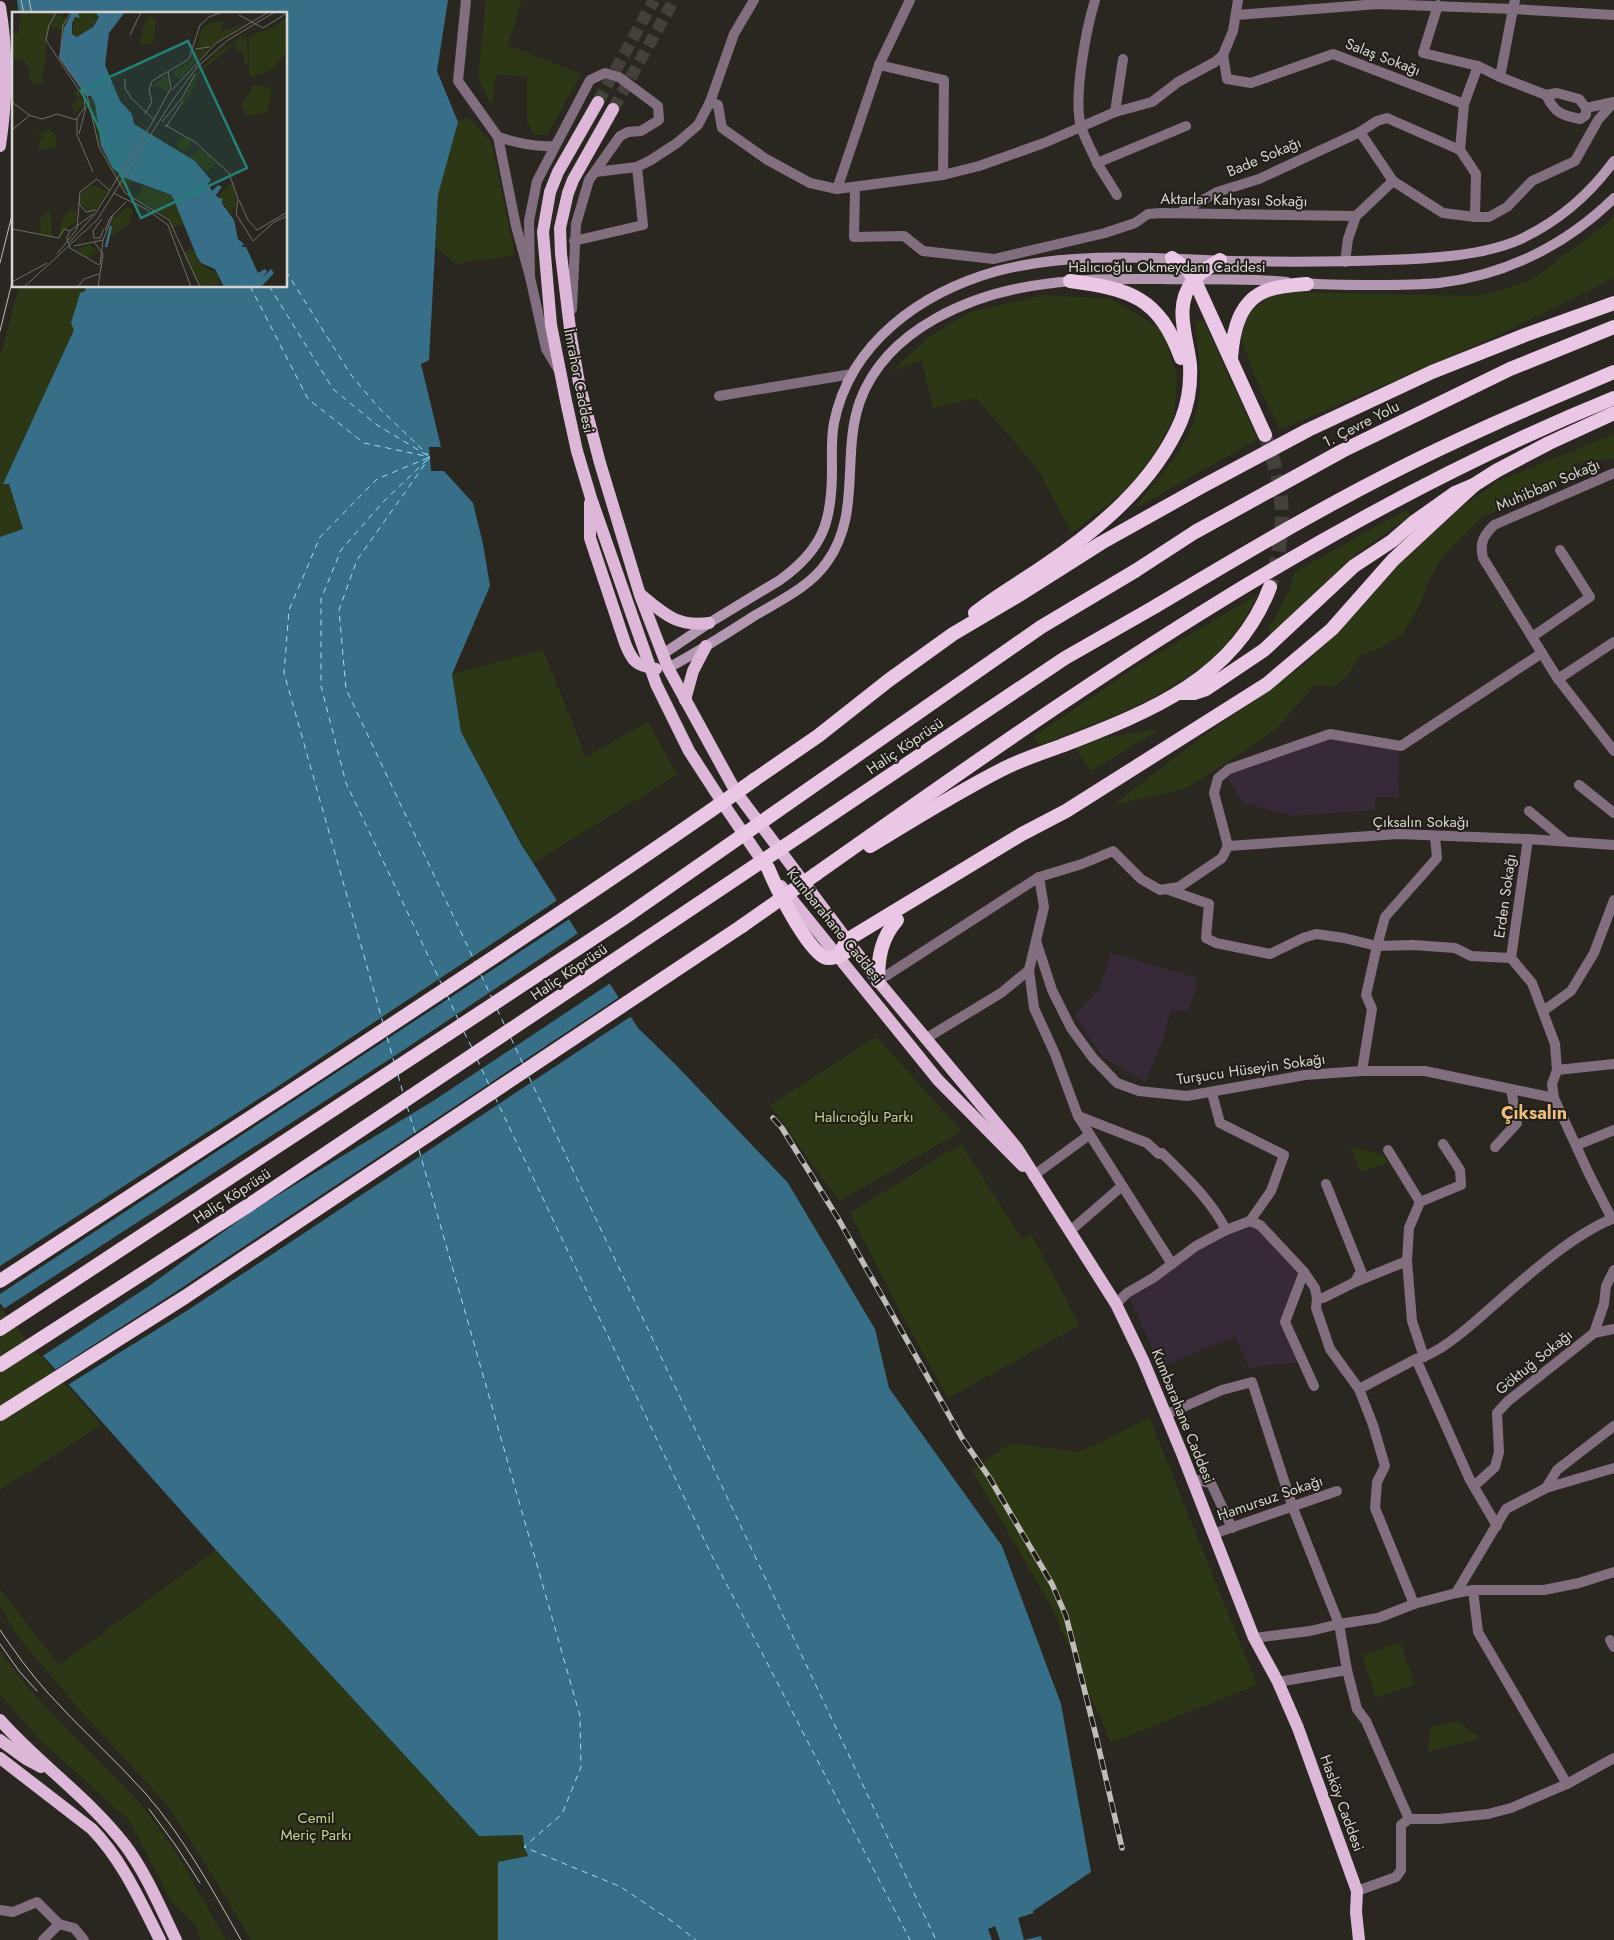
<svg xmlns="http://www.w3.org/2000/svg" width="1614" height="1940" font-family="Jost,sans-serif">
<style>
.education{fill:#362a38}
.green{fill:#2c3715}
.water{fill:#366f87}
.pier{fill:#2a2721}
.lines{fill:none;stroke-linecap:round;stroke-linejoin:round}
.ferry{stroke:#9bdffe;stroke-width:1;stroke-dasharray:6 5;stroke-linecap:butt}
.primary-tunnel{stroke:#44413b;stroke-width:12;stroke-dasharray:12 6;stroke-linecap:butt}
.trunk-tunnel{stroke:#44413b;stroke-width:14;stroke-dasharray:14 7;stroke-linecap:butt}
.minor{stroke:#816f7f;stroke-width:10}
.tertiary{stroke:#816f7f;stroke-width:10}
.secondary{stroke:#b498b1;stroke-width:10}
.primary{stroke:#dcb7d7;stroke-width:12}
.trunk{stroke:#ebc7e6;stroke-width:14}
.tram{stroke:#bfbdb8;stroke-width:1}
.rail-casing{stroke:#bfbdb8;stroke-width:5.5}
.rail{stroke:#211e18;stroke-width:4;stroke-dasharray:11;stroke-linecap:butt}
.trunk-bridge{stroke:#ebc7e6;stroke-width:14}
.labels{text-anchor:middle;dominant-baseline:central;stroke-width:4;stroke-linejoin:round;paint-order:stroke}
.street-label{font-size:15px;fill:#d7d5d1;stroke:#211e18}
.park-label{font-size:15px;fill:#bcd58c;stroke:#211e18}
.quarter-label{font-size:18px;font-weight:bold;fill:#edbf7c;stroke:#211e18}
.inset-river{fill:none;stroke:#366f87;stroke-width:2.5}
.inset-road{fill:none;stroke:#6f6d67;stroke-width:1}
.view{fill:#238078;fill-opacity:0.15;stroke:#238078;stroke-width:2.5}
.inset-edge{fill:none;stroke:#d7d5d1;stroke-width:2.5}
</style>
<rect width="100%" height="100%" fill="#2a2721"/>
<g class="education">
<path d="M1330 734 1398 746 1399 798 1375 797V810L1294 816 1243 803 1228 779 1229 769Z"/>
<path d="M1111 953 1198 978 1189 1011 1171 1010 1161 1045 1145 1082 1102 1057 1075 1015 1099 990Z"/>
<path d="M1250 1221 1304 1272 1285 1322 1303 1362 1266 1365 1250 1369 1235 1336 1161 1367 1127 1293 1172 1264Z"/>
</g>
<g class="green">
<path d="M486 0H522L508 45 581 74 548 134 535 135 527 121V77L496 74 492 106 478 78Z"/>
<path d="M468 117 492 144 515 255 456 264 436 248 438 195 458 122Z"/>
<path d="M1614 216V278L1495 337 1280 430 1261 391 1241 340 1242 329 1251 311 1270 296 1285 292 1474 296 1496 292 1531 280 1605 225Z"/>
<path d="M19 286H86L71 323 74 330 4 483 9 484 23 529 0 537V358Z"/>
<path d="M1046 295 1111 299 1163 330 1177 377 1174 418 1152 457 1126 490 1072 533 1037 468 976 398 933 408 922 360 890 372 928 338 969 312Z"/>
<path d="M1203 320 1258 439 1138 507 1136 505C1167 471 1198 435 1200 388 1201 367 1197 344 1195 322Z"/>
<path d="M1614 434V458L1579 463 1557 482 1483 517 1444 554 1427 584 1421 602 1403 635 1376 650 1360 656 1348 675 1334 687 1315 685 1276 729 1227 763 1184 789 1113 805 1202 737 1305 664 1407 556 1458 510 1498 481Z"/>
<path d="M1406 510 1411 516 1356 554 1272 634 1268 630 1289 591 1295 572Z"/>
<path d="M1258 594C1247 618 1231 641 1212 659 1205 665 1197 670 1190 675 1145 707 1092 724 1041 745L1033 737 1139 665Z"/>
<path d="M543 650 586 757 648 722 677 775 533 863 461 732 452 674Z"/>
<path d="M1157 729V731L1091 771 1074 747 1104 738Z"/>
<path d="M876 1037 962 1131 839 1201 770 1105Z"/>
<path d="M961 1144 1022 1239 1031 1234 1080 1325 948 1398 898 1308 850 1213Z"/>
<path d="M1350 1146 1384 1156 1388 1163 1363 1171H1360Z"/>
<path d="M0 1307 101 1425 0 1490Z"/>
<path d="M1149 1417 1257 1685 1111 1743 1052 1608 972 1470 1011 1443 1078 1452 1104 1441Z"/>
<path d="M216 1550 479 1836 523 1835 524 1847 528 1856 498 1862V1940H251L209 1870 168 1806 82 1712 18 1637 0 1606V1589L59 1665Z"/>
<path d="M1400 1642 1415 1684 1376 1698 1362 1656Z"/>
<path d="M0 1651 28 1688 141 1804 177 1854 226 1940H201L195 1925 171 1901 129 1820 40 1740 0 1695Z"/>
<path d="M1458 1721 1480 1739 1427 1752 1431 1727Z"/>
</g>
<path class="water" d="M17 0H448L437 71 458 122 438 195 429 360 421 364 441 447H429L431 471H444L473 503 483 544 490 586 452 674 461 732 521 844 638 1028 677 1066 788 1183 875 1329 889 1388 1002 1546 1061 1704 1091 1872 1033 1911 1042 1940H498V1862L528 1856 524 1847 523 1835 479 1836 216 1550 38 1350 0 1303V537L23 529 9 484H3L74 330 71 323 80 293 85 291 86 286H286V14H19Z"/>
<g class="pier">
<path d="M559 899 571 918 0 1294V1266L274 1089Z"/>
<path d="M580 932 612 982 433 1101 253 1210 149 1286 41 1357 2 1310 396 1055Z"/>
<path d="M621 996 633 1015 188 1310 66 1386 53 1371 174 1293Z"/>
<path d="M1034 1913 1041 1936 1024 1940 1018 1918Z"/>
<path d="M995 1926 1000 1940H992L988 1929Z"/>
</g>
<g class="lines">
<g class="ferry">
<path d="M286 271 351 375 378 407 428 455"/>
<path d="M250 286 308 399 364 443 430 457 357 560 339 610 346 689 475 962"/>
<path d="M269 286 333 389 377 425 430 457 377 479 320 537 289 610 284 673 383 1023"/>
<path d="M427 460 383 502 341 550 321 599V686L346 783 442 985"/>
<path d="M481 975 492 998"/>
<path d="M447 995 458 1019"/>
<path d="M497 1009 505 1026"/>
<path d="M464 1032 472 1048"/>
<path d="M387 1037 394 1062"/>
<path d="M511 1038 523 1064"/>
<path d="M477 1059 490 1087"/>
<path d="M398 1075 403 1093"/>
<path d="M529 1077 936 1940"/>
<path d="M495 1097 710 1552 910 1940"/>
<path d="M407 1106 416 1136"/>
<path d="M419 1150 580 1716 581 1767 562 1814 524 1847 621 1887 673 1922 696 1940"/>
</g>
<g class="primary-tunnel">
<path d="M598 102 654 0"/>
<path d="M613 109 674 0"/>
</g>
<path class="trunk-tunnel" d="M1265 435C1286 494 1287 527 1270 587"/>
<g class="minor">
<path d="M466 0 458 81 498 137 516 226 530 277 546 349 558 369"/>
<path d="M754 0 734 34 710 102 718 105 722 128 766 159 810 183 837 189 943 175 979 166 1044 143 1115 112 1152 102 1178 82 1215 62 1223 55 1233 31 1238 0"/>
<path d="M1095 0C1086 30 1073 97 1081 127 1085 139 1092 151 1097 163L1186 126"/>
<path d="M1515 0 1513 9 1614 15"/>
<path d="M1438 5 1423 53 1478 66 1500 77 1546 95 1557 93 1579 99 1586 108V115L1580 119C1561 115 1555 113 1546 95"/>
<path d="M1237 15 1378 4 1513 9 1500 77"/>
<path d="M1223 55 1227 79 1251 83 1333 54 1464 104"/>
<path d="M879 65 944 80 943 175"/>
<path d="M1586 108 1614 102"/>
<path d="M1115 112 1123 59"/>
<path d="M498 137C518 143 534 147 555 146"/>
<path d="M1097 163 1117 195"/>
<path d="M595 172 637 167 651 160 677 143 698 125 710 102"/>
<path d="M1393 181 1360 132 1377 121 1387 118 1460 150"/>
<path d="M855 188 854 237 904 236 923 251 994 259 1105 233 1135 223 1148 214 1161 213 1356 216 1348 239 1345 262"/>
<path d="M837 189 879 65 910 0"/>
<path d="M1181 212 1217 192 1259 179 1360 132"/>
<path d="M1356 216 1393 181 1443 213 1475 217 1476 174 1460 150 1464 104 1478 66"/>
<path d="M1475 217H1489L1507 207 1532 181 1575 161 1598 120 1614 102"/>
<path d="M574 241 643 225 637 167"/>
<path d="M530 277 529 221 537 181 590 80 605 73 619 77 658 106 659 120 641 131 628 132 620 136 589 180 576 224 572 309"/>
<path d="M719 396 852 374"/>
<path d="M1614 473 1494 525C1484 535 1479 543 1483 558L1558 679 1614 751"/>
<path d="M1532 637 1590 597 1560 550"/>
<path d="M1558 679 1614 642"/>
<path d="M1579 785 1614 813"/>
<path d="M1529 811 1564 840"/>
<path d="M1228 846 1214 793 1218 778 1229 769 1330 734 1401 746 1542 653"/>
<path d="M1228 846 1398 834 1528 839 1614 845"/>
<path d="M1169 890 1209 904 1206 938 1216 943 1270 954 1303 938 1316 934 1344 938 1377 946 1413 945 1455 948 1471 956 1511 958"/>
<path d="M1036 941 1052 990 1071 1028 1093 1058 1117 1083 1139 1091 1187 1096 1305 1075 1362 1071H1425L1554 1098"/>
<path d="M1511 958 1532 983 1555 1044 1557 1070 1552 1084 1554 1098 1589 1174 1612 1219"/>
<path d="M1511 958 1528 839"/>
<path d="M878 981 1039 877"/>
<path d="M1543 1011 1571 991 1594 953 1614 900"/>
<path d="M925 1039 1001 993 1029 970"/>
<path d="M1557 1070 1614 1064"/>
<path d="M1362 1071 1372 1009 1366 995 1377 946 1385 917 1437 858 1435 837"/>
<path d="M1212 1093 1220 1123 1284 1155 1271 1191 1250 1221"/>
<path d="M1078 1116 1147 1143 1159 1154 1162 1153C1186 1177 1211 1200 1226 1230"/>
<path d="M1577 1145 1614 1130"/>
<path d="M1495 1147 1517 1123 1511 1089"/>
<path d="M1388 1150 1420 1202"/>
<path d="M1033 1176 1089 1135"/>
<path d="M1070 1231 1122 1186"/>
<path d="M1172 1264 1078 1116 1055 1054 1034 1008 1029 970 1044 907 1039 877 1082 864 1113 851 1141 879 1160 890 1179 887 1222 858 1228 846"/>
<path d="M1304 1272 1285 1322 1314 1386"/>
<path d="M1355 1282 1407 1261"/>
<path d="M1317 1298H1323L1355 1282 1361 1271 1326 1184"/>
<path d="M1116 1304 1127 1293 1153 1278 1196 1246 1226 1230 1250 1221 1260 1225 1304 1272 1315 1288 1317 1298 1316 1308 1330 1349 1359 1389 1373 1425 1385 1466 1377 1482 1375 1508 1414 1604"/>
<path d="M1594 1333 1604 1304 1606 1286 1614 1270"/>
<path d="M1424 1357 1412 1321 1407 1261 1409 1228 1420 1202 1461 1185 1460 1170 1443 1144"/>
<path d="M1359 1389 1416 1359 1470 1480 1497 1526"/>
<path d="M1165 1415 1222 1390 1252 1382 1293 1508 1339 1624 1347 1670 1357 1709 1366 1721 1409 1819"/>
<path d="M1614 1426 1557 1470 1546 1488 1614 1468"/>
<path d="M1192 1479 1211 1483 1232 1528"/>
<path d="M1474 1486 1495 1467 1499 1452 1497 1413 1508 1401 1594 1333 1614 1329"/>
<path d="M1213 1534 1337 1491"/>
<path d="M1473 1590 1478 1632 1567 1784"/>
<path d="M1456 1593 1506 1509 1546 1488"/>
<path d="M1254 1638 1310 1631 1339 1624 1378 1618 1414 1604 1456 1593 1473 1590H1544L1579 1583 1614 1572"/>
<path d="M1610 1640 1614 1647"/>
<path d="M1278 1682 1347 1670"/>
<path d="M1357 1891 1396 1877 1401 1870V1825L1409 1819H1439L1488 1814 1511 1808 1567 1784 1614 1758"/>
<path d="M0 1910 13 1912 37 1902 59 1924 74 1928 84 1940"/>
<path d="M43 1940 59 1924"/>
</g>
<path class="tertiary" d="M1416 1359C1441 1354 1474 1322 1494 1305 1528 1275 1572 1235 1614 1218"/>
<g class="secondary">
<path d="M1301 283C1325 285 1350 285 1374 285 1395 285 1417 285 1439 283 1506 275 1566 245 1614 198"/>
<path d="M663 654 709 623 780 580C823 549 832 522 832 470 832 454 831 438 834 423 850 342 922 292 997 271 1074 251 1152 258 1231 261 1282 262 1334 262 1385 260 1427 259 1484 256 1521 239 1559 221 1590 194 1614 161"/>
<path d="M668 668C698 652 726 634 754 616 779 601 810 587 827 562 862 514 841 454 860 401 887 328 973 293 1045 284 1084 278 1122 279 1161 279 1203 280 1245 278 1287 282"/>
</g>
<g class="primary">
<path d="M0 7C8 55 7 97 0 146"/>
<path d="M598 102 558 172 550 192 543 232 551 325 566 401 577 451 591 498 656 684 689 751 724 805 767 868"/>
<path d="M613 109 573 180 568 193 560 228 561 254 571 337 579 383 600 463 640 595 668 668 736 792 878 981 1017 1148 1116 1304 1143 1360 1183 1456 1254 1638 1278 1682 1298 1728 1357 1891 1356 1912 1359 1940"/>
<path d="M590 503V538L625 643C632 661 636 666 656 669"/>
<path d="M641 595C664 614 677 627 709 623"/>
<path d="M685 700 693 671 706 646"/>
<path d="M781 886 938 1080 1023 1166"/>
<path d="M0 1720C39 1764 89 1798 125 1845 146 1873 161 1909 176 1940"/>
<path d="M0 1740 26 1759 41 1767"/>
<path d="M0 1758 92 1829C123 1861 140 1901 160 1940"/>
</g>
<g class="trunk">
<path d="M1172 258 1188 270 1194 279 1265 435"/>
<path d="M1070 281C1130 289 1159 297 1181 358"/>
<path d="M1231 358C1233 331 1239 300 1268 290 1280 286 1294 285 1307 284"/>
<path d="M1135 571 1195 532 1342 451 1510 369 1614 327"/>
<path d="M1156 606C1230 562 1305 517 1383 477 1458 438 1536 405 1614 372"/>
<path d="M975 613C997 595 1021 582 1044 566 1099 529 1154 483 1181 421 1188 404 1191 384 1190 365 1187 337 1173 306 1193 281 1199 272 1211 266 1220 260"/>
<path d="M1179 693H1194L1206 689 1264 650 1354 566 1392 541 1414 522 1455 493 1474 485 1496 471 1549 443 1614 413"/>
<path d="M754 780 818 736 889 680 953 634 1019 595 1101 543 1201 487 1308 430 1432 372 1525 335 1614 303"/>
<path d="M870 846C913 820 956 793 1001 770 1020 760 1041 753 1061 746 1146 713 1235 680 1270 587"/>
<path d="M768 868C776 888 806 947 824 957 831 960 839 956 846 952"/>
<path d="M816 874C1071 694 1323 516 1614 398"/>
<path d="M838 957 847 940 1022 834 1066 811 1267 684 1332 629 1393 560 1474 485"/>
<path d="M878 981C878 958 881 938 897 920"/>
<path d="M0 1414 185 1297 742 926"/>
</g>
<g class="tram">
<path d="M21 0 24 14"/>
<path d="M29 0 32 14"/>
<path d="M0 263 14 207"/>
<path d="M0 331 14 274"/>
<path d="M0 1630C15 1652 30 1673 48 1693 79 1728 115 1759 146 1794 184 1838 212 1889 241 1940"/>
<path d="M0 1644 19 1671 37 1691"/>
<path d="M149 1809 176 1846 200 1883"/>
</g>
<g class="rail-casing">
<path id="rail" d="M773 1118 782 1128 839 1220 962 1438 989 1477 1052 1584 1066 1616 1096 1736 1122 1848"/>
</g>
<use href="#rail" class="rail"/>
<g class="trunk-bridge">
<path d="M742 926 816 874"/>
<path d="M0 1281C165 1174 330 1066 494 957 581 899 669 841 754 780"/>
<path d="M0 1329 621 920 1041 627 1135 571"/>
<path d="M0 1365 249 1205 1065 658 1156 606"/>
</g>
</g>
<g class="labels">
<g class="street-label">
<text transform="translate(1383 57) rotate(21)">Salaş Sokağı</text>
<text transform="translate(1264 157) rotate(-23)">Bade Sokağı</text>
<text transform="translate(1234 200) rotate(1)">Aktarlar Kahyası Sokağı</text>
<text x="1167" y="267">Halıcıoğlu Okmeydanı Caddesi</text>
<text transform="translate(579 381) rotate(79)">İmrahor Caddesi</text>
<text transform="translate(1361 424) rotate(-27)">1. Çevre Yolu</text>
<text transform="translate(1548 485) rotate(-23)">Muhibban Sokağı</text>
<text transform="translate(905 746) rotate(-34)">Haliç Köprüsü</text>
<text x="1421" y="822">Çıksalın Sokağı</text>
<text transform="translate(1505 896) rotate(-82)">Erden Sokağı</text>
<text transform="translate(835 926) rotate(51)">Kumbarahane Caddesi</text>
<text transform="translate(569 972) rotate(-34)">Haliç Köprüsü</text>
<text transform="translate(1251 1069) rotate(-8)">Turşucu Hüseyin Sokağı</text>
<text transform="translate(232 1196) rotate(-33)">Haliç Köprüsü</text>
<text transform="translate(1534 1362) rotate(-39)">Göktuğ Sokağı</text>
<text transform="translate(1183 1416) rotate(68)">Kumbarahane Caddesi</text>
<text transform="translate(1270 1498) rotate(-19)">Hamursuz Sokağı</text>
<text transform="translate(1342 1803) rotate(70)">Hasköy Caddesi</text>
</g>
<g class="park-label">
<text x="864" y="1117">Halıcıoğlu Parkı</text>
<text x="316" y="1818">Cemil<tspan x="316" dy="17">Meriç Parkı</tspan></text>
</g>
<g class="quarter-label">
<text x="1534" y="1113">Çıksalın</text>
</g>
</g>
<g transform="translate(12 12)">
<rect width="275" height="275" fill="#2a2721"/>
<path d="M9 0 44 1 34 26V54L28 66 34 69 25 73 24 76 23 75 27 69 23 72 17 68 18 58 12 48 0 46V19L6 23ZM65 0H83L87 5 78 18 65 25 60 21 62 7 67 4ZM46 2 54 6 49 29 50 19 43 16 41 21 42 16 39 15 37 20 41 10ZM138 4 144 8 141 32H128L132 10ZM275 5V40L260 57 240 66 237 60V24L260 16ZM203 10H212L207 21 235 10 197 35H186L188 21 195 12ZM244 15 188 60 178 83 167 97 183 64 204 41ZM235 25 236 52 232 53 231 39 224 38 225 30ZM196 37 167 67 161 63 163 58 179 50 183 38ZM152 64 158 67 156 80 146 75H139ZM242 73 259 76 258 92 255 100 235 104 229 93ZM66 78 72 93 62 102 60 94 68 85 60 83ZM77 85 83 92 90 137 104 161 120 169 113 180 87 132ZM36 117 43 122 45 133 41 137 27 138V129L32 124 23 123ZM165 132a7 7 0 1 1 14 0a7 7 0 1 1-14 0ZM188 136 204 151 196 159 178 145ZM220 169 225 192 219 202 206 184ZM81 173 95 179 84 197 77 200 67 189 70 180ZM131 174 160 183 177 224 168 228 176 223 170 212 161 217 155 205 115 181 124 186ZM115 195 121 197 116 213 96 226 101 206ZM61 197 64 198 65 209 54 216 49 224H45L54 201ZM38 199 40 225 29 223 27 207ZM78 232 87 241H82L77 247 63 238ZM180 236 188 252 206 262 207 272 189 275 184 268 171 241Z" fill="#2c3715"/>
<path d="M60 0H65L68 6 63 5 60 11V22L65 25 81 15 87 5 83 0H113L97 21 93 53 108 89 120 102 122 112 183 149 199 168 196 172 200 179 206 173 210 175 204 183 222 208 226 227 232 232 229 235H234L246 261 253 257 255 259 251 265 259 257 262 261 249 275H212L203 257 189 251 185 245 160 183 113 166 101 157 89 134 83 92 79 84H74L47 46 52 16Z" fill="#366f87"/>
<path class="inset-river" d="M82 83 88 82 109 94M80 85 87 83 112 95 107 110 125 133M88 85 102 95H110M111 97 109 104 112 114 126 128M111 100 113 113 128 125M135 131 197 183 209 188M133 133 203 189H207M131 140 160 173 161 184 203 191 209 188 204 210 223 256 220 269 213 275M209 191 208 211 236 275M208 195 207 215 232 275M94 235 99 214"/>
<path class="inset-road" d="M45 0 37 13 34 28 72 86 73 95 65 106V123L81 160M59 0 51 13 48 45 75 83 87 135 113 181 157 208 188 275M227 3 251 16 275 1M118 23 129 0M183 37 198 35M113 67V76L119 86 142 108M160 78 204 31 255 1M0 90 17 103 30 107 45 102 65 108M133 102 140 90 137 78 140 69 177 47 188 13 197 5 210 0M150 110 170 86 183 62M153 113 183 130 217 161 226 187 224 202 241 229 262 210 275 204M154 115 171 89M0 118 18 103M67 122 74 95M101 181 134 197 156 213 179 275M227 188 236 208 245 218 274 201M66 190 74 200 84 198M90 207 81 219 82 226H88L92 217M0 217 47 226 52 217 58 219M93 218 98 206 114 190M58 219 55 226 58 236 87 253M58 219 81 202M82 230 91 242 89 256M56 232 83 202 140 111 159 76 156 60M62 234 91 228 101 203M45 242 65 217 68 180 85 167 97 178M88 253 91 228M0 270 35 251M12 275 85 208 160 89 185 55 216 28 263 0M66 275 72 267 87 262M86 275 89 255"/>
<path class="view" d="M176 29 235 156 129 206 69 78Z"/>
<rect width="275" height="275" class="inset-edge"/>
</g>
</svg>
